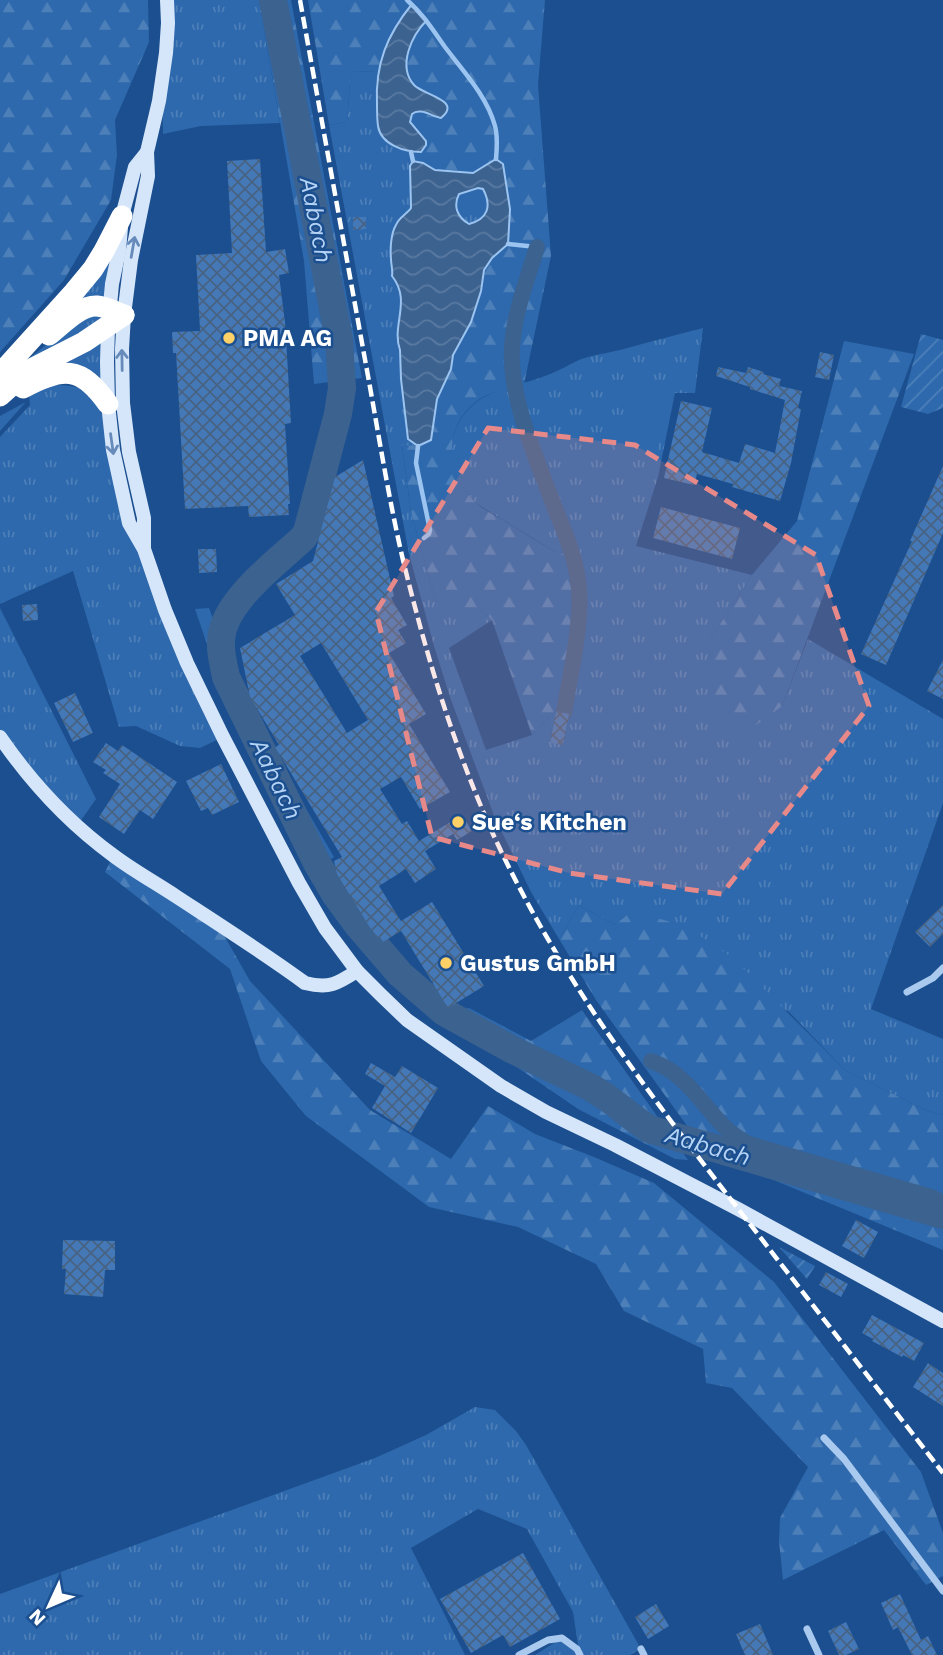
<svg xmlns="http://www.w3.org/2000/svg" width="943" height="1655" font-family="'Work Sans',sans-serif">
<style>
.grass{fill:url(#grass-tufts)}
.forest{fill:url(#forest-firs)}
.garden{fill:url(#garden-furrows)}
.pitch{fill:#2e69ad}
.water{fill:url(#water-waves);stroke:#9cc4f0;stroke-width:2;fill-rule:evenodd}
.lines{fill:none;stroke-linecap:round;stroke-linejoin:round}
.stream{stroke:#9cc4f0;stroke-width:4.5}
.canal{stroke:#3c6290;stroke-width:16}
.river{stroke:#3c6290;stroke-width:28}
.building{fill:url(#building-cross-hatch);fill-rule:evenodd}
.street{stroke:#a9c9ee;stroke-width:7}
.secondary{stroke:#d6e6fa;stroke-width:14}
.highway{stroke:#fff;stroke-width:21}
.rail{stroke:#fff;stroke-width:4.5;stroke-dasharray:12 5;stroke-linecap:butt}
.oneway{stroke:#668bba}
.marked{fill:#e88989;fill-opacity:0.2;stroke:#e88989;stroke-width:5;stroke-dasharray:14 9;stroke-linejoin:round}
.poi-dot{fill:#ffd166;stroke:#1b4f8f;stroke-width:2.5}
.labels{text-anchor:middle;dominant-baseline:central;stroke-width:5;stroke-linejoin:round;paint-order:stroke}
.poi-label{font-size:23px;font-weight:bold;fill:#fff;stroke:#1b4f8f;text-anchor:start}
.water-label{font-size:24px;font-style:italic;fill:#b5d3f5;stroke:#1b4f8f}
</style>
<defs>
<pattern id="grass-tufts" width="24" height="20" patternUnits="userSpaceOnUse" patternTransform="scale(1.75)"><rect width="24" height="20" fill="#2e69ad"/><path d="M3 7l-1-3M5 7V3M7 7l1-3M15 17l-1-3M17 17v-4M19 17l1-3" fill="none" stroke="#4d80b9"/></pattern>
<pattern id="forest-firs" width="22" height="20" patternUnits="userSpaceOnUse" patternTransform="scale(1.75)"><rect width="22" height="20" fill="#2e69ad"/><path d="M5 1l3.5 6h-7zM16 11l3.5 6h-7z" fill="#4d80b9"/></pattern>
<pattern id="garden-furrows" width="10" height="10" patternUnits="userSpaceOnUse" patternTransform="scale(1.75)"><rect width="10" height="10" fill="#2e69ad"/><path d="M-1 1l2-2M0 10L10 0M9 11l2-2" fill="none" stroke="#4d80b9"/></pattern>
<pattern id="water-waves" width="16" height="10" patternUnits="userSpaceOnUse" patternTransform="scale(1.75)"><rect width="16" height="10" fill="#3c6290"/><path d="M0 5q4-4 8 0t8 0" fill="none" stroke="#597aa1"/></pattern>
<pattern id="building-cross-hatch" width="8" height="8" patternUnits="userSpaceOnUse" patternTransform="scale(1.75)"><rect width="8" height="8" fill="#4478b7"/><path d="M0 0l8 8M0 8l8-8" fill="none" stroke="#486282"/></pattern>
</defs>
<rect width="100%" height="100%" fill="#1b4f8f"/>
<g class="grass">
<path d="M167 0H259L280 123 201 126 163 134 162 79Z"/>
<path d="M378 71 376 84 389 142 406 150 410 166 411 208C408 213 403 215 400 220 392 231 390 246 391 259 391 265 393 269 392 276L398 284 402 310 397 330 408 439 418 446H402L411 512 436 603 481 610 492 620 449 648 486 750 532 735 551 716 550 742 563 745 569 714 564 713C571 671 581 628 579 586 578 575 575 564 573 553L559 554 477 504C470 496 463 488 458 479 442 446 457 409 490 394 507 386 527 383 545 376 557 372 568 365 579 360 592 355 607 353 620 350 648 342 676 335 703 328L695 393H675L658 477 636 546 752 575 709 641 782 706 808 639 943 719V803L871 1009 943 1039V1115L927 1111 845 1070 789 1012 615 925 579 905 559 939 531 892 495 818 451 700 434 646 409 554 329 125 347 122 351 72Z"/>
<path d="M478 188 483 189C492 206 488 219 469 224 457 217 453 207 459 194Z"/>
<path d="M112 253 104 297 76 300Z"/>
<path d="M96 315 101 318V322L27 360 70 326Z"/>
<path d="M100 340 102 382 37 372Z"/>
<path d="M53 385C67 385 84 386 93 397 97 402 99 409 102 414L149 565 223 737 200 748 180 746 136 726 119 727 73 571 0 604V437L30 405 29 394Z"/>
<path d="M0 608 96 799 77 826 0 737Z"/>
<path d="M475 1407 495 1410 516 1431 526 1445 641 1649 630 1655H583L578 1645 573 1612 527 1529 478 1509 411 1548 465 1655H0V1594L375 1458 426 1435Z"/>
<path d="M562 1638 580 1655H535Z"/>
</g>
<g class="forest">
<path d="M0 0H148L149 42 115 120 117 155 111 200 64 280 0 352Z"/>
<path d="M259 0H291L362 378 314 384 304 261Z"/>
<path d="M308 0H545L538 85 551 256 524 384C511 388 496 390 483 397 442 422 444 471 476 503 483 510 495 515 503 520 522 532 540 543 559 554L573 553C575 564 578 575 579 586 581 628 571 671 564 713L556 711 550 743V717L532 735 492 620 481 610 441 612 436 603 411 512 402 445 418 446 431 440 437 399 451 369 453 355 471 321 481 291 483 270 492 258 508 244 496 159 473 173 435 170 423 163 413 161 410 166 406 150 411 152 426 141 410 122 412 114C419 108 424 113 431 116L439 98C433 96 427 94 422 92 394 77 411 46 421 25L400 20 381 58 378 71 351 72 347 122 329 125Z"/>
<path d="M844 341 914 354 782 706 737 739 709 699V641L752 575 797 521Z"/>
<path d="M24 403H25L0 431V416Z"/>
<path d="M209 608 243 700 334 857 326 862 373 939 444 1012 469 1008 531 1041 582 1010 688 1160 675 1159 578 1109 505 1059 468 1039 434 1017 419 1004 372 958 339 914 307 865 218 676 195 609Z"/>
<path d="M113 856 217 923 250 981 370 1110 451 1159 488 1106 535 1134 594 1157 654 1183 774 1282 921 1472 943 1533V1576L926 1585 884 1530 783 1580 779 1541 780 1518 808 1467 732 1388 706 1383 703 1349 624 1311 596 1264 518 1227 429 1207 306 1116 261 1061 230 969 105 872Z"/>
<path d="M579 905 615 925 632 911 685 926 733 958 845 1070 927 1111 943 1115V1250L706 1152 596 1000 559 939Z"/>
</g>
<g class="garden">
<path d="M921 334 943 340V408L928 414 901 407Z"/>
<path d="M779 1247 815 1266 807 1279Z"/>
</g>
<path class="pitch" d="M629 386 670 396 655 462 615 452Z"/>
<g class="water">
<path d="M412 4 427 20C412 35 397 66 414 85 423 95 463 100 441 118 431 116 420 107 412 114L410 122 426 141V145L421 152C405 152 381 145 378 126 377 119 377 111 377 104 375 64 387 35 412 4Z"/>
<path d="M496 159 503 164 510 209 508 244 492 258 484 270 481 291 471 322 453 355 451 369 437 399 431 440 418 446 408 439 401 379 400 350C391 325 412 301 392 276 393 269 391 265 391 259 390 249 391 233 396 225 399 217 407 214 411 208L410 166 413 161 423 163 435 170 473 173ZM478 188 483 189C492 206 488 219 469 224 457 217 453 206 459 194Z"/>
</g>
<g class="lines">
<g class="stream">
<path d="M407 0C423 14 433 30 445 47 463 71 487 96 495 126 498 137 497 148 496 159"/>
<path d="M411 152 413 161"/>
<path d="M508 244 537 247"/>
<path d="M418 446 416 463 430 530 429 534 424 538"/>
<path d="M293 547 299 553"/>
</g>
<g class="canal">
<path d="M537 247C526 284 510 323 512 361 513 403 535 456 550 495 560 523 574 550 578 580 584 620 570 673 564 713"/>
<path d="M651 1061C662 1065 672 1070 680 1078 705 1099 718 1130 749 1144L931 1197 943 1203"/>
</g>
<path class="river" d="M273 0 339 339 342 388 338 414 307 532 303 538C277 562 229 598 222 633 219 648 223 662 226 677L317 863 335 894 357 924 400 974 444 1012 511 1049 592 1088 609 1099 636 1120 649 1129 943 1215"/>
</g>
<g class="building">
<path d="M260 159 266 252 285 249 289 273 279 275 285 322 291 423 285 424 290 504H288L289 515 249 517 248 506 185 509 176 353H173L172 332 200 331 196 255 232 253 227 161Z"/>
<path d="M353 217H366V229L353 230Z"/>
<path d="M820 352 834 355 829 380 815 377Z"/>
<path d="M718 367 746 373 748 367 764 372 763 374 781 379 779 386 802 391 798 408 801 409 791 463 780 501 732 487 733 484 697 474 694 485 664 478 681 401 712 408 702 452 739 463 745 444 775 453 785 400 750 389V387L716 376Z"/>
<path d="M363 460 394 596 391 598 407 625 398 630 406 643 389 653 426 714 409 724 450 792 420 809 401 777 380 789 402 824 407 821 419 841 462 815 472 831 457 840 453 834 425 851 436 869 415 883 406 869 379 886 401 921 432 902 484 986 448 1008 401 931 383 942 380 937 378 938 369 926 337 874 334 861 342 857 275 747 279 745 250 697 240 648 295 615 276 584 313 561 335 477ZM321 643 368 720 347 733 300 656Z"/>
<path d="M943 466V533L886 665 861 654 912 541H910Z"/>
<path d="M661 507 740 528 732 559 653 538Z"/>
<path d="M198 549H216L217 572 199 573Z"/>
<path d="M37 604 38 620 23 621 22 605Z"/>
<path d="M943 660V699L927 691Z"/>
<path d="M75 693 93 733 73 742 54 703Z"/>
<path d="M556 711 569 714 563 745 550 743Z"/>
<path d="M106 743 118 751 122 745 177 782 153 819 140 810 124 834 99 817 120 784 103 773 106 770 93 762Z"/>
<path d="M221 764 239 802 212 815 208 808 201 811 186 781Z"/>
<path d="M943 905V934L930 947 915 932Z"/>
<path d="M371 1063 395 1077 402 1066 438 1088 411 1133 372 1108 385 1086 365 1074Z"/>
<path d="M856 1220 878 1232 864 1258 842 1246Z"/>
<path d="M63 1240 115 1241V1270H105L103 1297 64 1294 66 1269H62Z"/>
<path d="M826 1272 848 1284 841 1297 819 1285Z"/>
<path d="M872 1315 924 1343 914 1361 903 1355 902 1357 872 1341 873 1339 862 1333Z"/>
<path d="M928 1363 943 1373V1406L913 1387Z"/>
<path d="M523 1553 560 1619 510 1647 503 1635 471 1653 440 1599Z"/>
<path d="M900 1594 921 1640 928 1636 937 1655H912L898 1627 893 1630 881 1603Z"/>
<path d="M656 1604 669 1626 648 1639 635 1617Z"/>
<path d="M846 1622 859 1649 846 1655H839L828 1631Z"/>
<path d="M760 1624 773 1655H745L736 1634Z"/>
</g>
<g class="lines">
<g class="street">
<path d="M907 992 933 978 943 968"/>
<path d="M824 1438 844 1459 943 1591"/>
<path d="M807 1629 819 1655"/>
<path d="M641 1649 644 1655"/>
<path d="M519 1655 548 1640 562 1638 577 1649 580 1655"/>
</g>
<g class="secondary">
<path d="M147 152 135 167 122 216 119 251 112 284 108 327 107 362 108 404 113 450 129 523 144 549 165 610 187 663 223 737 299 883 325 928 357 971 381 995 407 1020 501 1086 546 1112 615 1145 738 1209 943 1321"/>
<path d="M144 548V518L129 452 123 403 122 349 124 315 131 260 148 176 147 152 159 101 166 53 168 23 167 0"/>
<path d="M0 737C31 782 70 824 114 856 134 871 156 883 177 897 220 925 264 953 305 983 329 989 337 984 357 971"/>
</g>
<g class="highway">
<path d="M49 335C62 325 80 305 97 306 107 307 116 312 124 315"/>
<path d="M0 374 74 292 93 269 104 251 122 216"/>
<path d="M23 388C62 367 81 365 108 404"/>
<path d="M0 396 29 370 84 342 124 315"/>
</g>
<path class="rail" d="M300 0C322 122 344 244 366 365 378 430 388 496 403 560 426 654 453 745 493 834 557 973 643 1086 736 1206 805 1295 874 1384 943 1473"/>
</g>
<defs><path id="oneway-shaft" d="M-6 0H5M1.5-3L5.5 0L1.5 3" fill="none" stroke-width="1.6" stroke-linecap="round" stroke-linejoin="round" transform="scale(1.75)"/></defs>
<g class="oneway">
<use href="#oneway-shaft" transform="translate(133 247) rotate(-80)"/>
<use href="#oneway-shaft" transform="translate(122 360) rotate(-91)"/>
<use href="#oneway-shaft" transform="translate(112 444) rotate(82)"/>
</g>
<path class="marked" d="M488 428 635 445 816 555 869 706 722 894 569 873 432 837 376 612Z"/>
<g class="poi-dot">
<circle cx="229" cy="338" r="7"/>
<circle cx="458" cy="822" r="7"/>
<circle cx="446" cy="963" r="7"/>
</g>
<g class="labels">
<g class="poi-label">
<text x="243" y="338">PMA AG</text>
<text x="472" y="822">Sue‘s Kitchen</text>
<text x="460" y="963">Gustus GmbH</text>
</g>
<g class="water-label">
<text transform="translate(316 220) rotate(79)">Aabach</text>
<text transform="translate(276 779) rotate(64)">Aabach</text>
<text transform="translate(708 1146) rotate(16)">Aabach</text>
</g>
</g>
<g transform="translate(49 1606) rotate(226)" stroke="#1b4f8f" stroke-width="5" paint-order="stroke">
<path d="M0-5L12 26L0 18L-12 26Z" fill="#ffffff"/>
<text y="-10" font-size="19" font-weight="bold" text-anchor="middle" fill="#ffffff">N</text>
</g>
</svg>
